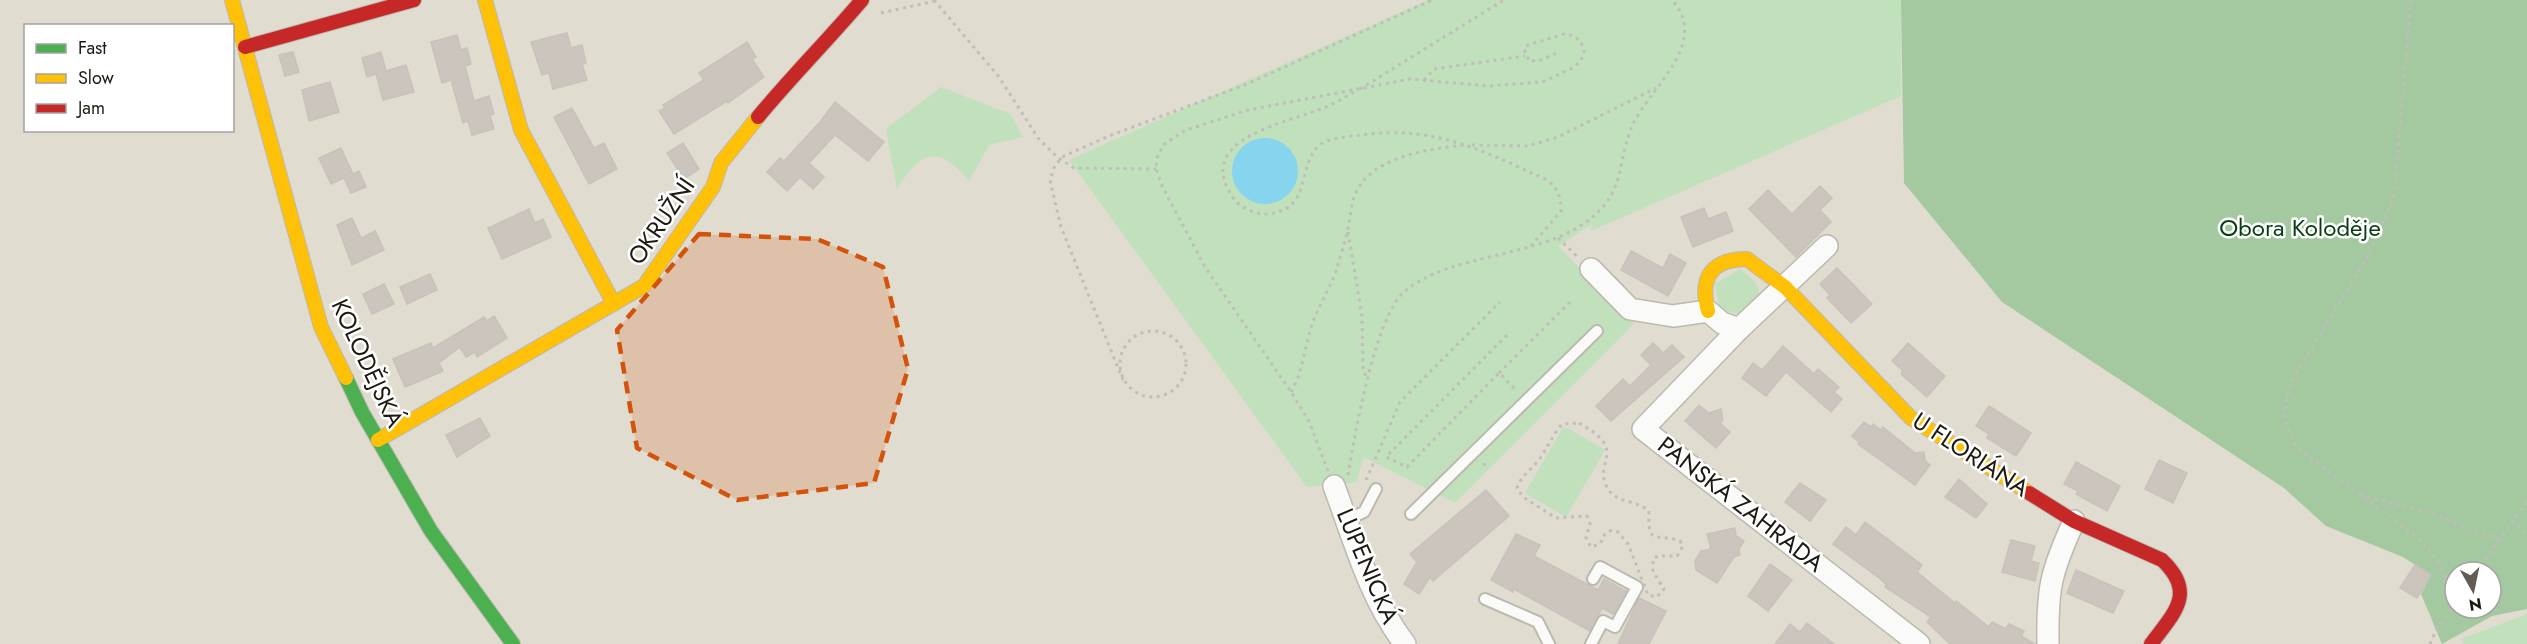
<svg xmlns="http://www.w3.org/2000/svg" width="2527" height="644" font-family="Jost,sans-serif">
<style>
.green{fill:#c1e0bc}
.forest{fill:#a4c8a0;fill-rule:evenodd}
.water{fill:#86d4ed}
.building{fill:#cbc5bd;stroke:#c8c2b9;stroke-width:1.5}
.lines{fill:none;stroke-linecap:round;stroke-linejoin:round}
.lane-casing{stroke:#bcb9af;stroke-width:14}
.street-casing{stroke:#bcb9af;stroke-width:24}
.fast-casing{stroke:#bcb9af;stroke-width:16}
.slow-casing{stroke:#bcb9af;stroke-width:16}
.jam-casing{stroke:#bcb9af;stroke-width:16}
.path{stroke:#bfbeba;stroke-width:3;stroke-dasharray:3 4.5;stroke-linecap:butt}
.lane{stroke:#fafaf8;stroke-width:10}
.street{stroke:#fafaf8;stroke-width:21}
.fast{stroke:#4caf50;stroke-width:14}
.slow{stroke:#ffc107;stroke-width:14}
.jam{stroke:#c62828;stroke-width:14}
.marked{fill:#d4530c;fill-opacity:0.2;stroke:#d4530c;stroke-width:4.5;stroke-dasharray:12 8;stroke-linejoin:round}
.labels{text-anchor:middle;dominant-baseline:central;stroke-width:5;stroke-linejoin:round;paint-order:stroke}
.street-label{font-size:24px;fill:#1c1911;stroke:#fff}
.park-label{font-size:24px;fill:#093e14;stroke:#fff}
</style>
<rect width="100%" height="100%" fill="#e0dcd0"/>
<g class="green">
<path d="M1428 0H1901V96L1591 231 1592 224 1558 246 1634 324 1455 503 1363 457 1357 482 1307 487 1069 160Z"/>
<path d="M941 87 1010 114 1023 137 989 145 969 181C938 145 922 149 897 189L886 129Z"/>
<path d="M1740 269C1765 289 1765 293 1741 314L1725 311 1719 306 1715 284Z"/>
<path d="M1564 426 1605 450 1566 517 1525 493Z"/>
<path d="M2527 614V644H2464L2461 639 2448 644Z"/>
</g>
<path class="forest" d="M1901 0H2527V609L2492 616 2442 644 2421 594 2431 575 2403 557 2326 526 2284 488 2002 302 1904 183ZM2455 572H2491V608H2455Z"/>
<circle class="water" cx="1265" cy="171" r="33"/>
<g class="building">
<path d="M567 33 571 48 582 45 586 63 582 64 587 80 553 89 549 73 542 75 531 42Z"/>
<path d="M457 35 461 50 467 48 471 64 465 66 474 101 489 96 494 114 490 115 494 129 472 135 468 121 463 123 451 80 442 83 431 42Z"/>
<path d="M747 42 756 57 752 59 764 77 728 103 727 101 674 134 659 111 665 108 663 105 704 80 699 73Z"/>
<path d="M293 52 299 72 285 76 279 55Z"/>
<path d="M381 52 386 71 406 65 414 92 383 100 376 74 367 77 362 58Z"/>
<path d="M330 82 339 112 309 121 302 90Z"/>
<path d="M835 102 884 142 868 161 835 135 809 163 824 177 813 189 800 177 787 191 767 172 780 158 784 161 820 122Z"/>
<path d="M572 108 594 148 604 143 617 169 589 184 554 117Z"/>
<path d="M683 143 699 169 684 179 667 153Z"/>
<path d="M341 148 353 174 359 171 366 187 351 193 344 178 331 184 319 158Z"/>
<path d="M1820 186 1832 198 1820 210 1831 222 1796 257 1749 209 1768 190 1792 214Z"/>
<path d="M1704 208 1708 219 1726 212 1733 231 1693 247 1681 217Z"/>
<path d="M529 209 535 223 543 219 551 237 502 259 488 228Z"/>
<path d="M352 218 361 238 375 231 384 250 352 265 337 225Z"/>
<path d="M1631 251 1663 268 1670 254 1686 263 1668 296 1621 270Z"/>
<path d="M1837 268 1872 304 1851 323 1827 298 1830 295 1820 284Z"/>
<path d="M430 274 437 290 407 304 400 287Z"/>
<path d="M384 284 394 304 372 314 363 294Z"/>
<path d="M494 316 507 338 477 357 475 352 466 357 460 347 439 363 443 371 405 387 393 359 431 343 433 348 484 317 487 321Z"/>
<path d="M1653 343 1663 353 1672 345 1684 357 1611 421 1596 406 1623 379 1630 386 1651 365 1641 355Z"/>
<path d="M1908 343 1945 376 1927 397 1901 374 1903 371 1892 361Z"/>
<path d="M1783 346 1814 374 1818 369 1839 387 1834 392 1842 399 1831 412 1786 372 1766 396 1742 378 1753 363 1762 370Z"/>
<path d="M1699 405 1709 413 1721 409 1723 420 1720 423 1730 432 1716 448 1685 421Z"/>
<path d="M1989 406 2031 433 2016 456 1987 438 1989 434 1976 426Z"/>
<path d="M480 418 490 436 457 457 446 435Z"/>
<path d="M1864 422 1871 427 1873 424 1881 430 1883 427 1915 453 1924 452 1925 461 1930 465 1915 485 1858 444 1859 442 1852 436Z"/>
<path d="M2159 460 2187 473 2173 503 2145 489Z"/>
<path d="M2076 462 2120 486 2107 511 2076 494 2078 491 2064 484Z"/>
<path d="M1959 479 1987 504 1976 518 1945 497Z"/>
<path d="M1800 483 1826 500 1810 521 1785 502Z"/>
<path d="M1486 490 1509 516 1433 581 1430 577 1419 594 1404 584 1417 562 1410 554Z"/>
<path d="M1865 522 1922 565 1917 572 1955 603 1956 601 1989 627 1992 622 2006 629 2009 624 2024 631 2021 636 2035 644H1950L1927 622 1931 617 1885 587 1886 584 1879 578 1833 544 1846 527 1856 535Z"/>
<path d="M1735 528 1736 536 1744 541 1739 549 1740 555 1734 557 1717 583 1696 570 1695 561 1701 551 1711 549 1707 534Z"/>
<path d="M1516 534 1540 545 1534 556 1598 590 1604 579 1626 591 1613 614 1602 608 1590 631 1514 589 1513 592 1491 580Z"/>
<path d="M2011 540 2035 546 2031 561 2039 563 2035 581 2002 572Z"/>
<path d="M1770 564 1792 580 1768 611 1748 596Z"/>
<path d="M2415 565 2431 575 2417 598 2400 588Z"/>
<path d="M2076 570 2124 591 2113 613 2067 593Z"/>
<path d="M1639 598 1666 611 1649 644H1618Z"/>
<path d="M1807 623 1834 644H1775L1790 624 1800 632Z"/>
</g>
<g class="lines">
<g class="lane-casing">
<g id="lane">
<path d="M1411 514 1597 331"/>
<path d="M1346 520 1364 512 1376 489"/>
<path d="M1485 599 1538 622 1549 644"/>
<path d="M1591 644 1603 621 1615 627 1637 587 1600 567 1593 579"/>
</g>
</g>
<g class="street-casing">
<g id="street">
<path d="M1827 246 1739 329 1643 429 1919 644"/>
<path d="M1591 269 1630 309 1673 316 1708 311 1722 323 1739 329"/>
<path d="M1334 486C1354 540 1370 599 1405 644"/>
<path d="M2048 644C2047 587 2051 572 2074 521"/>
</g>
</g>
<g class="fast-casing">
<path id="fast" d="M346 378 362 412 431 531 513 644"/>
</g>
<g class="slow-casing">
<g id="slow">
<path d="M232 0 321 327 346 378"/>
<path d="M485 0 521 130 614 304"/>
<path d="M1708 311C1699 277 1712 259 1747 259L1785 287 1911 418 2029 493"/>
<path d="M378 440 644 286 713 187 721 163 758 117"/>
</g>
</g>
<g class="jam-casing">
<g id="jam">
<path d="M245 47 414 0"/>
<path d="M758 117C792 76 828 40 862 0"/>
<path d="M2029 493 2074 521 2162 560C2197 593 2174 613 2151 644"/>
</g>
</g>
<g class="path">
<path d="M934 0 999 77 1038 138 1057 157 1074 168 1156 169"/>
<path d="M2411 0 2394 196 2371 250 2292 381C2281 412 2283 418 2297 448L2417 537 2437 559 2449 584 2453 610"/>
<path d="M881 13 935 1"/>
<path d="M1424 80 1434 69 1525 56"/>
<path d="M1360 89 1504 0"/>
<path d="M1354 92C1345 97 1336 103 1326 107 1289 123 1190 138 1234 199 1241 208 1256 215 1266 214 1315 211 1295 163 1321 144 1332 137 1348 137 1360 135 1435 125 1481 150 1547 180 1558 189 1561 197 1561 211L1531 246"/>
<path d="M1472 145 1528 146 1558 137 1656 88"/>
<path d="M1348 232 1362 316 1363 367 1367 380"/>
<path d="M1558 238 1579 258"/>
<circle cx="1153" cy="364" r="33"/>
<path d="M1507 335 1386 457 1407 467 1499 373 1517 391"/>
<path d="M1499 373 1573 299"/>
<path d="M1123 380 1061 227 1050 180 1055 165 1064 156 1109 136 1247 84 1432 0"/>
<path d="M1291 392C1302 374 1304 351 1310 331 1316 309 1330 290 1337 268 1340 255 1346 241 1348 228 1350 218 1351 207 1354 197 1369 156 1429 149 1465 145"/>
<path d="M1579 423C1631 452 1591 461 1608 489 1616 503 1637 500 1649 511 1648 547 1654 532 1680 541L1683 546 1677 556H1658L1653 559V572L1664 589 1657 597 1648 595 1628 544 1618 532C1606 527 1604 536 1600 544L1591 547 1586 538 1590 524 1587 516 1556 518 1523 497 1517 488C1521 475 1534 468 1541 457 1548 446 1553 435 1562 424Z"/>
<path d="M1484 463 1486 470"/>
<path d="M1328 471 1309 421 1291 392 1205 267 1162 186 1156 169 1157 158 1163 145 1186 130 1248 110 1410 79 1489 86 1542 82 1575 67 1582 58 1584 51 1581 42 1574 36 1564 34 1528 45 1524 49 1529 61 1541 60 1559 52"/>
<path d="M1348 475C1355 434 1375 316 1405 291 1452 252 1539 259 1590 219 1624 193 1618 164 1630 131 1635 118 1644 106 1651 96 1672 68 1702 33 1672 0"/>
<path d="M1366 480 1400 402 1500 302"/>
<path d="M2360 495 2427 512 2498 539"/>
<path d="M2513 521 2527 535"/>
<path d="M2477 572 2527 501"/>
<path d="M2430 644 2436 630 2455 606"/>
</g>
<use href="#lane" class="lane"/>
<use href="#street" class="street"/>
<use href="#fast" class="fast"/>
<use href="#slow" class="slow"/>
<use href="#jam" class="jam"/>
</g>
<path class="marked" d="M699 234 817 239 883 267 908 369 874 483 737 500 637 448 617 330Z"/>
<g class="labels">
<g class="street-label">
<text transform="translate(661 221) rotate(-56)">OKRUŽNÍ</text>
<text transform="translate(368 363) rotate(65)">KOLODĚJSKÁ</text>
<text transform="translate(1971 454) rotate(33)">U FLORIÁNA</text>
<text transform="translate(1741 504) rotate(38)">PANSKÁ ZAHRADA</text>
<text transform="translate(1368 566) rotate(67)">LUPENICKÁ</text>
</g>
<g class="park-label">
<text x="2300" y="227">Obora Koloděje</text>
</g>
</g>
<rect x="24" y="24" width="210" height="108" fill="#ffffff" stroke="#a4a3a0" stroke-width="1.5"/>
<rect x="36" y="44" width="30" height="9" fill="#4caf50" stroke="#a4a3a0" stroke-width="1.5"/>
<text x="78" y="54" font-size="18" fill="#1c1911">Fast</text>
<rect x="36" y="74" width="30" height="9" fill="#ffc107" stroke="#a4a3a0" stroke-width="1.5"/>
<text x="78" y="84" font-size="18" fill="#1c1911">Slow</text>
<rect x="36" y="104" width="30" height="9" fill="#c62828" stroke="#a4a3a0" stroke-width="1.5"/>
<text x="78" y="114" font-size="18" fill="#1c1911">Jam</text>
<g transform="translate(2473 590) rotate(171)"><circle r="28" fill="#ffffff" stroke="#a4a3a0" stroke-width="1.5"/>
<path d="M0-4.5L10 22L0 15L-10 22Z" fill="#615d54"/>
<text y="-9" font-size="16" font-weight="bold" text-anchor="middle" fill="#1c1911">N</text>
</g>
</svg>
